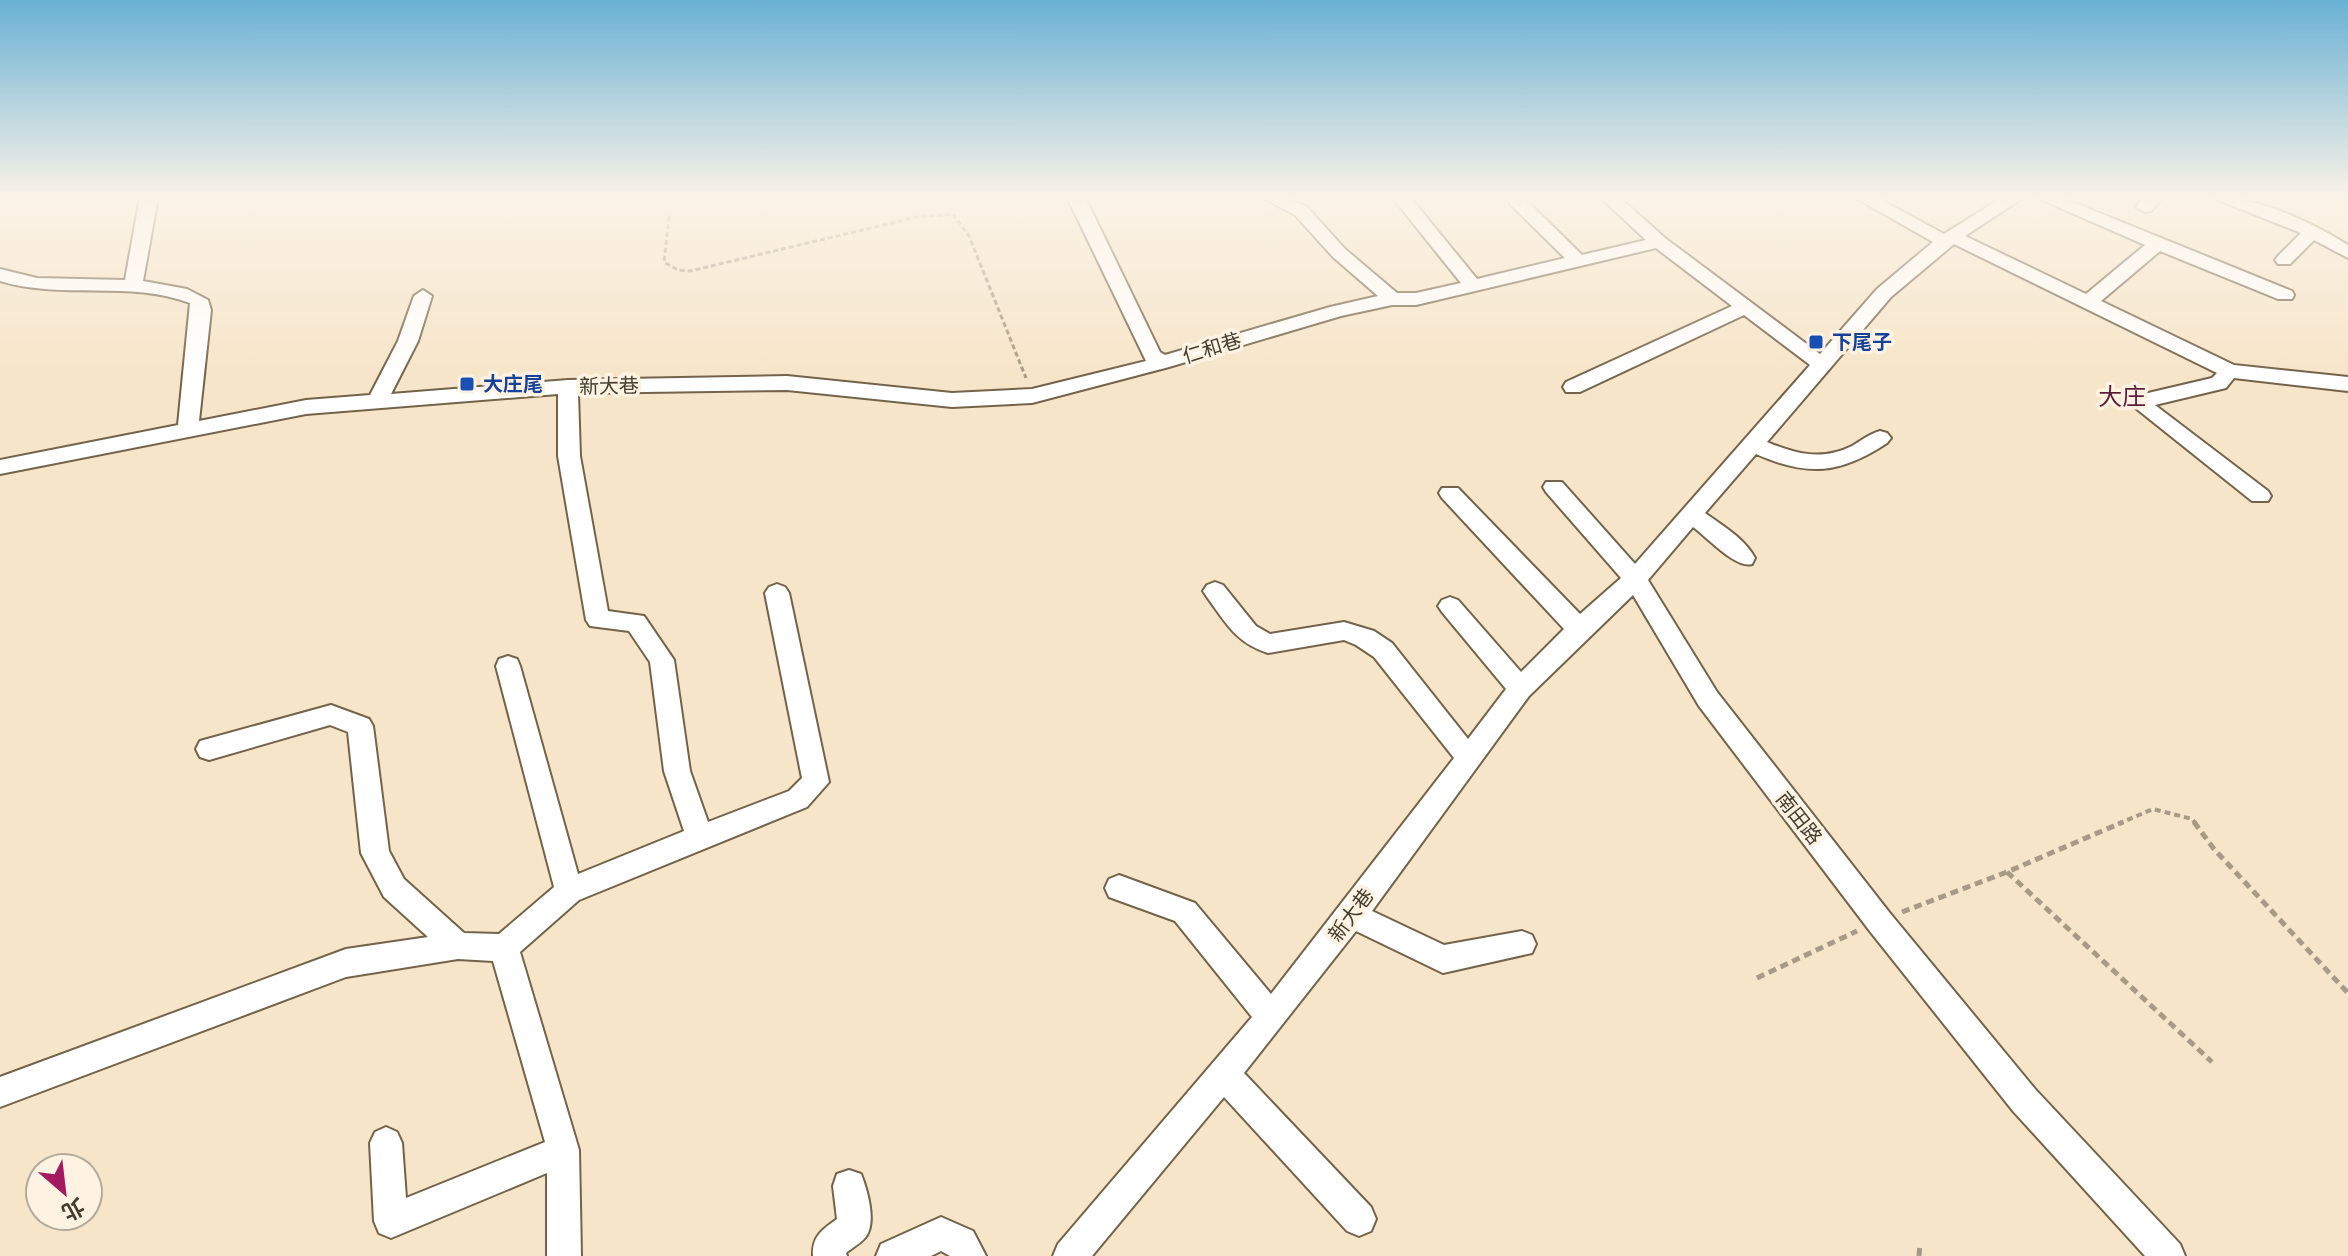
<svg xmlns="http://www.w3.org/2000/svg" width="2348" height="1256" font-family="'Roboto Condensed','Noto Sans TC',sans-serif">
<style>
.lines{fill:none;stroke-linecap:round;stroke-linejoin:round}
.minor-casing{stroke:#73634a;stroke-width:4}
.path-far2{stroke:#a79a86;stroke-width:3;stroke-dasharray:5 3;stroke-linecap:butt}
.path-far1{stroke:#a79a86;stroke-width:4;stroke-dasharray:6 4;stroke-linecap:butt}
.path{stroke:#a79a86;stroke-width:5;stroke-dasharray:8 5;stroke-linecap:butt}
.minor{fill:#fff;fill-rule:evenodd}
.transit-dot{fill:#1a4fb4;stroke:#fef3e2;stroke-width:3}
.labels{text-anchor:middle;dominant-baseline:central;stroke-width:7;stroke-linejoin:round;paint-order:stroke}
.transit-label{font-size:20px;font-weight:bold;fill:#164399;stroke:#fef3e2;text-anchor:start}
.street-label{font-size:20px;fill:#433c31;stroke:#fef3e2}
.quarter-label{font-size:24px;fill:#5d1c39;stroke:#fef3e2}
</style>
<rect width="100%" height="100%" fill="#f6e5c9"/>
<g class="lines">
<g class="minor-casing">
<g id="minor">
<path d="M140 197H158L143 281 187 289 208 300 211 310 199 421 306 400 370 395 398 341 414 296 423 290 432 296 418 341 391 394 568 380 787 376 952 393 1032 389 1146 361 1067 197H1085L1160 352 1165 355 1330 307 1378 296 1333 257 1295 215 1261 197H1285L1307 207 1345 249 1397 293H1416L1461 283 1392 197H1410L1477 279 1565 258 1510 204 1509 197H1523L1582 255 1646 240 1600 197H1619L1665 238 1820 354 1877 289 1933 242 1854 197H1876L1944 234 2003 197H2024L1965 236 2086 294 2145 245 2035 197H2060L2292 291 2294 295 2292 299H2278L2160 251 2101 301 2234 365 2348 377V391L2234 378 2226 388 2155 405 2268 491 2271 496 2268 501H2252L2128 402 2131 397 2212 378 2217 373 1954 244 1891 297 1767 442C1796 454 1822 461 1852 446 1861 441 1869 434 1880 431L1887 433 1891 438 1887 443C1840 474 1808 477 1756 454L1705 513C1723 526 1744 538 1755 558L1752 564C1736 569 1708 538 1693 527L1648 580 1717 692 1889 912 2035 1089 2180 1244 2185 1256H2145L2013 1111 1869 930 1699 706 1633 595 1529 696 1372 911 1444 945 1522 931 1532 935 1536 944 1532 953 1443 973 1356 931 1244 1073 1371 1207 1376 1219 1371 1231 1359 1236 1347 1231 1224 1097 1092 1256H1053L1058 1244 1252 1017 1175 921 1109 897 1105 888 1109 879 1119 875 1195 903 1271 994 1454 758 1374 657 1356 645 1344 640 1268 653C1236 643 1226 623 1207 597L1203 591 1207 585 1215 582 1223 585 1256 626 1270 634 1344 622 1374 631 1392 643 1468 739 1506 689 1442 612 1438 606 1442 600 1450 597 1458 600 1521 672 1564 629 1442 498 1439 493 1442 488H1458L1580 614 1621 578 1546 492 1543 487 1546 482H1562L1635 564 1810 365 1744 315 1580 392H1566L1563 387 1566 382 1732 306 1656 248 1416 305H1392L1341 316 1169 367 1032 403 952 407 787 390 578 393 580 456 608 611 644 616 674 660 690 771 708 822 789 791 802 778 765 593 769 587 777 584 785 587 789 593 829 782 807 807 579 900 520 952 579 1150 581 1256H547V1173L391 1238 379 1233 374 1221 370 1143 375 1132 386 1127 397 1132 402 1143 406 1198 545 1142 493 961 458 959 346 977 0 1107V1077L346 949 428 937 384 897 361 853 348 732 330 725 209 760 200 757 196 749 200 741 331 705 369 719 373 726 389 851 404 879 464 933 499 934 554 887 496 666 499 659 508 656 517 659 520 666 578 874 684 831 664 771 650 662 629 631 590 626 586 620 558 456V394L306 414 0 474V460L178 425 190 303C129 280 62 300 0 281V269L37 278 125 280Z"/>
<path d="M2144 197H2163L2151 211 2145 212 2136 207Z"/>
<path d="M2210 197C2258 197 2308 220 2348 245V258L2314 240 2290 264H2278L2275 260 2278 256 2301 233Z"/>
<path d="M849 1170 861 1174C867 1189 876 1220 867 1235 863 1242 853 1247 846 1253L847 1256H813C812 1236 822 1230 837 1219L833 1186 837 1174Z"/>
<path d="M941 1217 973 1231 986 1256H950L941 1251 931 1256H876L881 1244Z"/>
</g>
</g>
<g class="path-far2">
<path d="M1317 202 1327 197"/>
<path d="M669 216 664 262 678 270 690 271 917 217 953 214 969 236 1026 378"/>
</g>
<path class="path-far1" d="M2118 824 2153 809 2192 819 2196 824"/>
<g class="path">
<path d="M2194 822 2214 849 2348 993"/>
<path d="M2007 872 2212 1062"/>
<path d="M1902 912 2007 872 2123 822"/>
<path d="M1757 978 1857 931"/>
<path d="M1919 1256 1920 1244"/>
</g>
<use href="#minor" class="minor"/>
</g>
<linearGradient id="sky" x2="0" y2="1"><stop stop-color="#69b1d4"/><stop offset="0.53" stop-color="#fbf3e7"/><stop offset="1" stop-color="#fbf3e7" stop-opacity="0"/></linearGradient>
<rect width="2348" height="373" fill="url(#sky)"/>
<g class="transit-dot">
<rect x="1808" y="334" width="16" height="16" rx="4"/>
<rect x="459" y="376" width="16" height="16" rx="4"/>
</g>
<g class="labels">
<g class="transit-label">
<text x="1832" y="342">下尾子</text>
<text x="483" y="384">大庄尾</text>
</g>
<g class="street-label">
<text transform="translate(1212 348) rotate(-17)">仁和巷</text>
<text transform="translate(609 386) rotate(-1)">新大巷</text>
<text transform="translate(1799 818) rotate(52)">南田路</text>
<text transform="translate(1351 915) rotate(-53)">新大巷</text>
</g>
<g class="quarter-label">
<text x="2122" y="397">大庄</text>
</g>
</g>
<g transform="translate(64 1192) rotate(152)"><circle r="38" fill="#fef3e2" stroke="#b3aa9b" stroke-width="2"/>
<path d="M0-6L14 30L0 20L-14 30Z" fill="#a41960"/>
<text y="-12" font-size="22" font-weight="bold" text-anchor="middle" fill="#433c31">北</text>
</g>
</svg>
